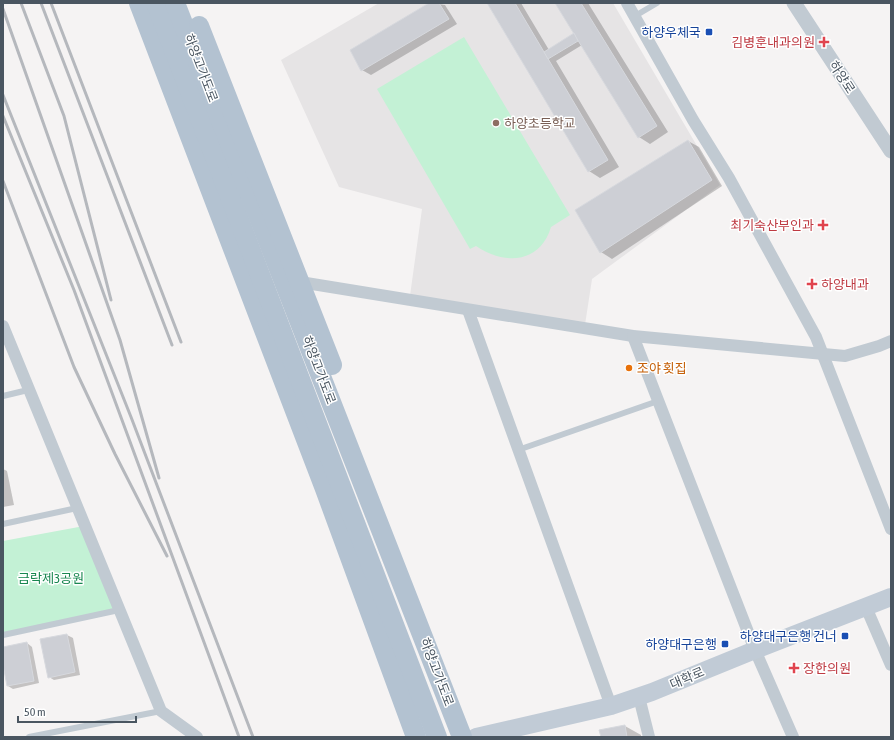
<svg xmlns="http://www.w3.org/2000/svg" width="894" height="740" font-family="'Asap Condensed','Noto Sans KR',sans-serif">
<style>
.education{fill:#e6e4e5}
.green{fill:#c3f1d5}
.shadow{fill:#0003}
.building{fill:#cdcfd5;stroke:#d7d9de}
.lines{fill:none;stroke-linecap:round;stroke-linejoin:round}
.service{stroke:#c1cad2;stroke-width:6}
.minor{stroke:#c1cad2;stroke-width:12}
.tertiary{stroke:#c1cad2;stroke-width:15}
.secondary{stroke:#c1cbd6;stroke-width:18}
.primary{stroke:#b3c2d1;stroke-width:20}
.rail{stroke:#b5b8bd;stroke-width:3}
.transit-dot{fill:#1a4fb4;stroke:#fff;stroke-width:1.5}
.health-dot{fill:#e0444e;stroke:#fff;stroke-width:1.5}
.education-dot{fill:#8d6e63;stroke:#fff;stroke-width:1.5}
.food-dot{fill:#e8710a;stroke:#fff;stroke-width:1.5}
.labels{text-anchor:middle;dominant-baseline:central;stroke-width:3;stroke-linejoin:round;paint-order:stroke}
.transit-label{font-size:13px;fill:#164399;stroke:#fff;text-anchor:end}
.health-label{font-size:13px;fill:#be3a42;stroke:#fff;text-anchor:end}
.street-label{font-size:13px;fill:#4a5661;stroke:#fff}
.education-label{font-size:13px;fill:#785e54;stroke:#fff;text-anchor:start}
.food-label{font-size:13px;fill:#c56008;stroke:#fff;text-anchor:start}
.park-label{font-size:13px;fill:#17864f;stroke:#fff}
</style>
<rect width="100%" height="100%" fill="#f5f3f3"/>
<path class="education" d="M379 3H613L720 185 592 279 584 331 409 303 422 209 339 187 281 60Z"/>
<g class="green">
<path d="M464 37 570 215 551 227C540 264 504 265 476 246L470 249 377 89Z"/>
<path d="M84 526 119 610 3 635V541Z"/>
</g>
<g class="shadow">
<path d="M431 3 445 5 457 24 371 75 362 70 351 50Z"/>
<path d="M489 3H521L549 50 577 36 556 3H588L668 132 650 144 639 137 582 45 556 61 619 167 600 178 589 171Z"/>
<path d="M688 141 699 147 722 186 612 259 601 252Z"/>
<path d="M3 469 7 471 14 505 3 507Z"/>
<path d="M67 635 73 638 80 675 54 680 49 677Z"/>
<path d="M27 643 32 647 39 683 13 689 8 686 3 660V648Z"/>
<path d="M625 726 641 735V737H602Z"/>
</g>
<g class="building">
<path d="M429 3H439L449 19 361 71 350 50Z"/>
<path d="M487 3H515L608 160 588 172Z"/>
<path d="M555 3H581L657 126 638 138Z"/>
<path d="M574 33 578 41 548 59 544 52Z"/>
<path d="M688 140 712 180 600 253 575 210Z"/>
<path d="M67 634 75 672 48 678 40 639Z"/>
<path d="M27 642 34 681 7 686 3 665V647Z"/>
<path d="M625 725 627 737H601L599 730Z"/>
</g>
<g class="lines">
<g class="service">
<path d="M635 16 657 3"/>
<path d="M3 396 28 390"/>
<path d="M518 450 658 401"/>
<path d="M3 524 77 508"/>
<path d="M3 635 119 610"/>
<path d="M29 737 161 711"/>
</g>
<g class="minor">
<path d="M627 3 693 120 729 178 816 337 891 529"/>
<path d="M300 282 633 336 845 356 879 346 891 341"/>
<path d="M468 310 611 706"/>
<path d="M3 326 161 711 197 737"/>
<path d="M633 336 755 650 793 737"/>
<path d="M866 607 891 665"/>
<path d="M639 697 649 737"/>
</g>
<path class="tertiary" d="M794 3 891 151"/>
<path class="secondary" d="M476 737 611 706 652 692 755 650 891 597"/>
<g class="primary">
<path d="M139 3 325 489 416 737"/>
<path d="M156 3 437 737"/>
<path d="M175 3 462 737"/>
<path d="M199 26 332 365"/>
</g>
<g class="rail">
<path d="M21 3 64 116 111 300"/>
<path d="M41 3 172 345"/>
<path d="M51 3 181 342"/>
<path d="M3 9 120 340 159 478"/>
<path d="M3 95 131 417 253 737"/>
<path d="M3 116 74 290 239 737"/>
<path d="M3 181 74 367 115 454 167 556"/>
</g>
</g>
<g class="transit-dot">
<rect x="705" y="28" width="8" height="8" rx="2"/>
<rect x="841" y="632" width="8" height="8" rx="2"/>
<rect x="721" y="640" width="8" height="8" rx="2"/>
</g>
<g class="health-dot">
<path d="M822 36h4v4h4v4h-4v4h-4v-4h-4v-4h4z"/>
<path d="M821 219h4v4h4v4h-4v4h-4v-4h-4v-4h4z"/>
<path d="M810 278h4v4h4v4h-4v4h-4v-4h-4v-4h4z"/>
<path d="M792 662h4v4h4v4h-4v4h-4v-4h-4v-4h4z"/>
</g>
<circle class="education-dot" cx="496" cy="123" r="4"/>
<circle class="food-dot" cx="629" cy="368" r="4"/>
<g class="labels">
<g class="transit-label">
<text x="701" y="32">하양우체국</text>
<text x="837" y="636">하양대구은행 건너</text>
<text x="717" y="644">하양대구은행</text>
</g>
<g class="health-label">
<text x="815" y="42">김병훈내과의원</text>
<text x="814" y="225">최기숙산부인과</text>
<text x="821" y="284" text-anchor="start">하양내과</text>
<text x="803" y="668" text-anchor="start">장한의원</text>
</g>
<g class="street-label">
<text transform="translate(201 68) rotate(69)">하양고가도로</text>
<text transform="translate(842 77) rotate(57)">하양로</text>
<text transform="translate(319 370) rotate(69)">하양고가도로</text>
<text transform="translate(437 672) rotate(69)">하양고가도로</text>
<text transform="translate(687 678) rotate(-23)">대학로</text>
</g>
<g class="education-label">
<text x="504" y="123">하양초등학교</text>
</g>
<g class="food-label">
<text x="637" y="368">조야 횟집</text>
</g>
<g class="park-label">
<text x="51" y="578">금락제3공원</text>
</g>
</g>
<rect width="894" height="740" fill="none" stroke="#4a5661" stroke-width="8"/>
<path d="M18 716v6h118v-6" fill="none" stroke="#4a5661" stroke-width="2"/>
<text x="24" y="716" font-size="12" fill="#4a5661" stroke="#ffffff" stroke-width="3" paint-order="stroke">50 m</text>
</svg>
